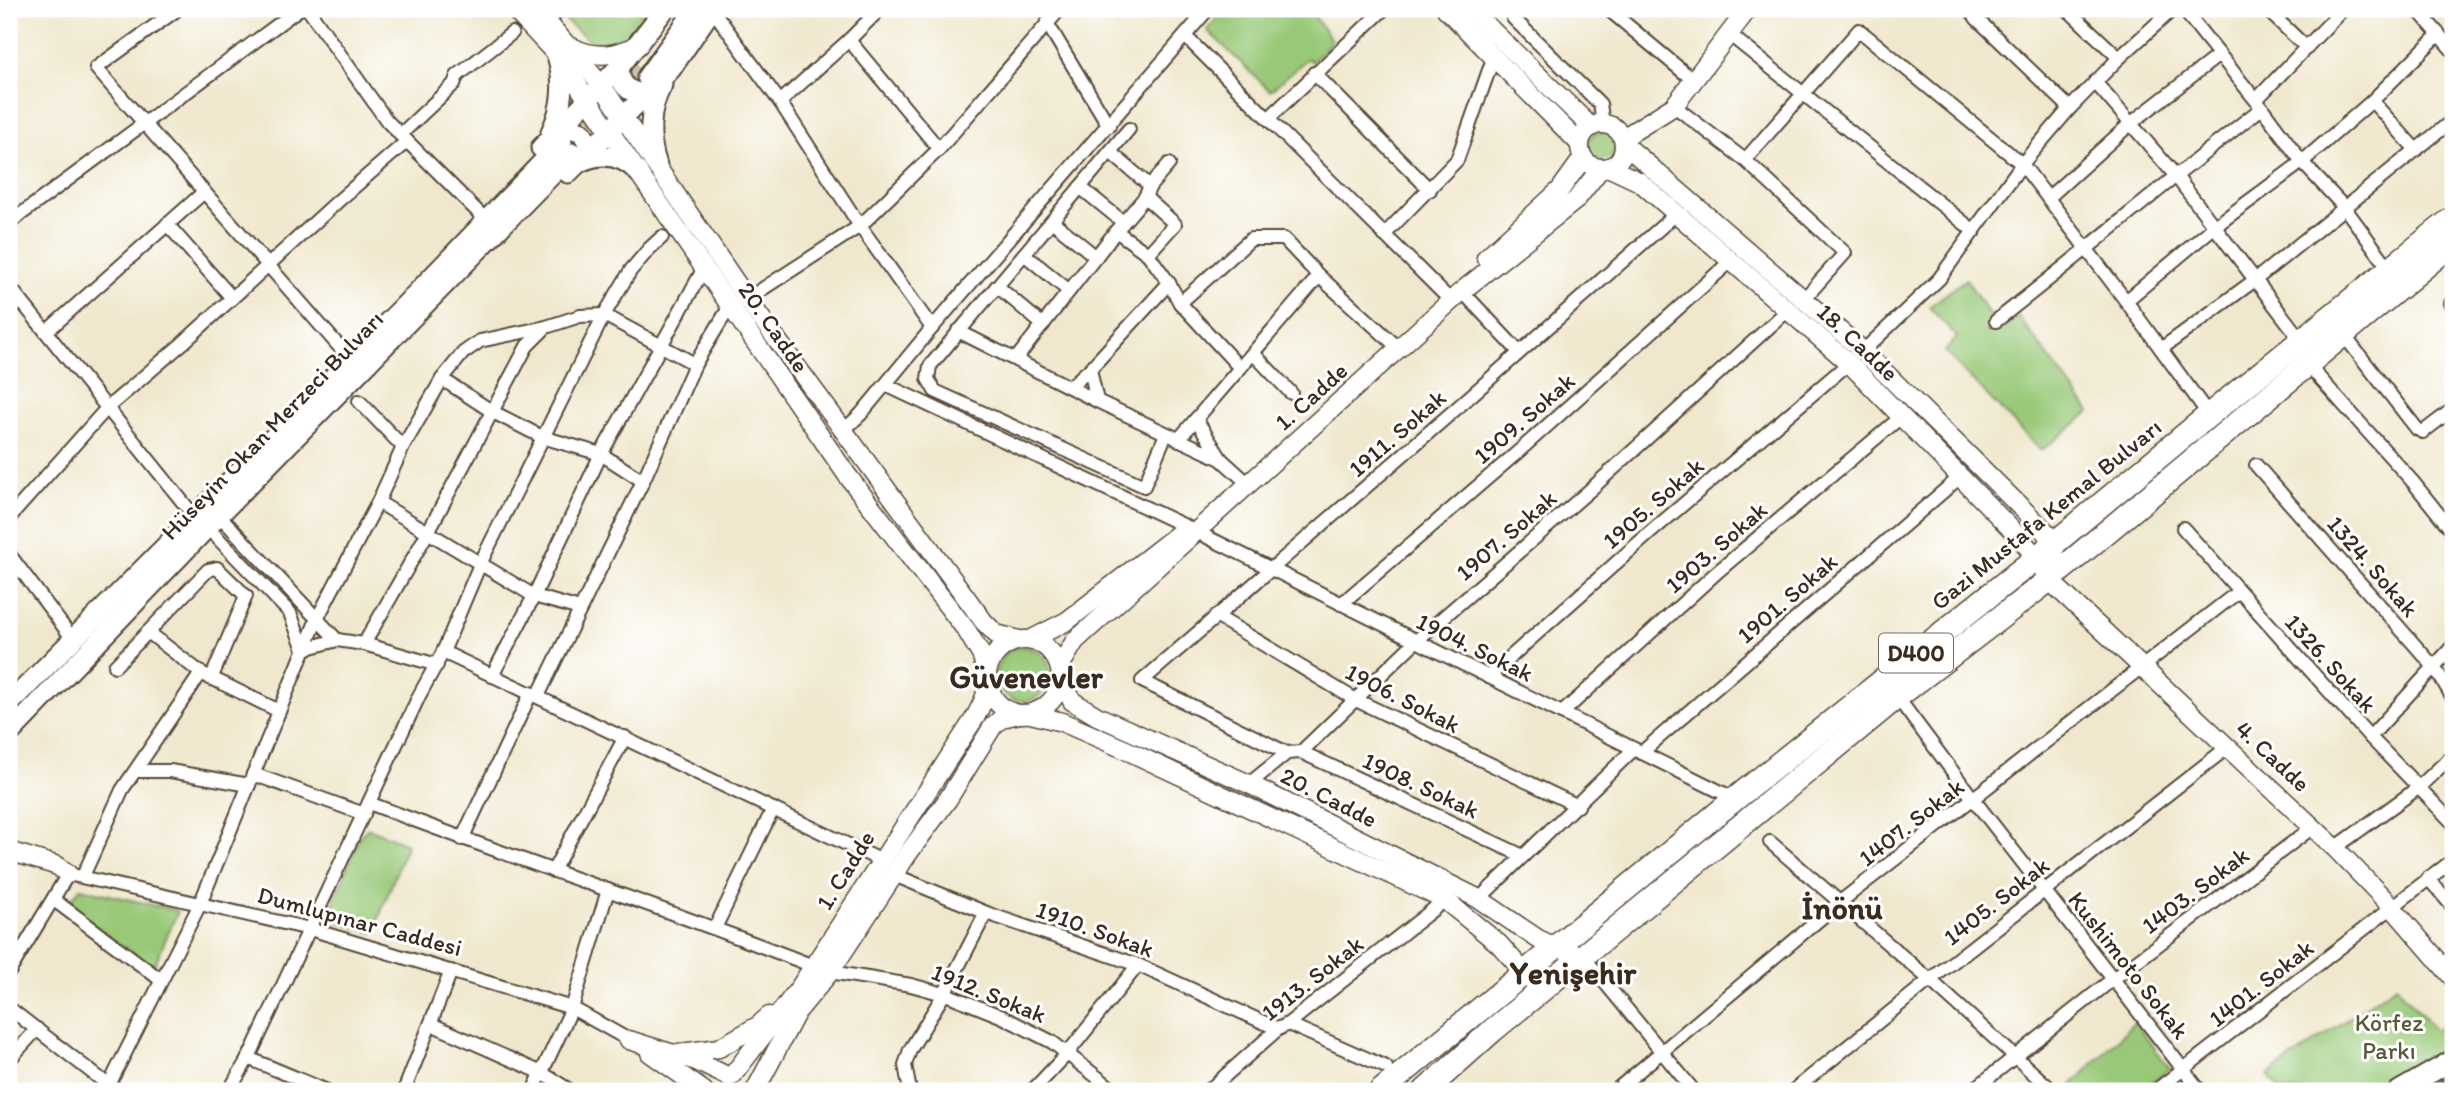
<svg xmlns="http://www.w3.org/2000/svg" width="2462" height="1100" font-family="Itim,sans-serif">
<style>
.green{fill:#99c978;stroke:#6a7a4b;stroke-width:2}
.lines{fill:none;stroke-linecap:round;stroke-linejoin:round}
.primary-tunnel{stroke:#ccc2ab;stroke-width:19;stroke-dasharray:19 10;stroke-linecap:butt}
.street-casing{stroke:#564638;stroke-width:16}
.secondary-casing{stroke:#564638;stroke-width:21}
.primary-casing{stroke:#564638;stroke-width:23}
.highway-casing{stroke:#564638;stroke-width:26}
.street{stroke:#fff;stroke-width:12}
.secondary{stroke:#fff;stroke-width:18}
.primary{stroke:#fff;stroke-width:19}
.highway{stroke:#fff;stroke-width:23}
.labels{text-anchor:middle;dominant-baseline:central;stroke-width:6;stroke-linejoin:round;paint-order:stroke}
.shield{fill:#fff;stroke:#766a62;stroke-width:2}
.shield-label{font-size:23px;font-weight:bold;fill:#3b2a1e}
.street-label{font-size:24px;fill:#3b2a1e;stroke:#fff}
.park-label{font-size:24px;fill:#575a39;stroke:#fff}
.district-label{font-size:32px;font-weight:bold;fill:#3b2a1e;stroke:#fff}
</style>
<rect width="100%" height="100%" fill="#fff"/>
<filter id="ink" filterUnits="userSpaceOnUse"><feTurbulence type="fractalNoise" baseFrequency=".0143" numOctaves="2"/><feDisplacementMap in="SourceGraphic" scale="14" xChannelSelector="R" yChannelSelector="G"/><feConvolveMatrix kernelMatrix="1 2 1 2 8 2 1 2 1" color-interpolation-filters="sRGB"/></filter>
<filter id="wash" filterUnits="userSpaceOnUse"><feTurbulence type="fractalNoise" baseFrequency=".00686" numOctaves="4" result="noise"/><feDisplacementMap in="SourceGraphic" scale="28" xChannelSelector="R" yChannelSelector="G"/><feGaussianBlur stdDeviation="1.57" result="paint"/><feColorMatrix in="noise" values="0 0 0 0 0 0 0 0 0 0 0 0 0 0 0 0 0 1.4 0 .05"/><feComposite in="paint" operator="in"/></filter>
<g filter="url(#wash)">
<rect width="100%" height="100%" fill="#f0e8ce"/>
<g class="green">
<path d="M568 9H636L644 16 624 42H591L566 21 565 12Z"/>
<path d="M1225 9H1309L1332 41 1312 62 1308 58 1270 91 1207 30Z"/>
<circle cx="1601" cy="146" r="14"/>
<path d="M1966 279 1999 330 2018 316 2090 412 2041 451 1945 352 1957 337 1929 307Z"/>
<circle cx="1023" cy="674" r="27"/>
<path d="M368 828 407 844 373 933 327 919 360 836Z"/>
<path d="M80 888 178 911 153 968 75 912 76 906 71 901Z"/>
<path d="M2396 985 2435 1030 2453 1018V1044L2366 1091H2280L2268 1075Z"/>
<path d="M2135 1022 2170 1069 2139 1091H2078L2072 1085Z"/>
</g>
</g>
<g filter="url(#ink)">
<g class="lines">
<g class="primary-tunnel">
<path d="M565 140 638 66"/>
<path d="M576 150 643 81"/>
</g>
<g class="street-casing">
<g id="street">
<path d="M178 9 96 68 343 351"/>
<path d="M308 9 387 121 479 213"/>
<path d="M712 9 780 102 860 226 932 328"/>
<path d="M1517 9 1513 18 1600 104 1603 124"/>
<path d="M1608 9 1693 80"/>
<path d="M1970 9 1977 19 2070 108"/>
<path d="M2067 9 2119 58"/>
<path d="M2183 9 2262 108 2302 162 2344 207 2389 268"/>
<path d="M2266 9 2307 48"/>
<path d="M2417 9 2453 51"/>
<path d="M549 21 559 9"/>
<path d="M1047 23 1109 126"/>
<path d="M1729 34 1974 231"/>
<path d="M1185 36 1445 295"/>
<path d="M849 40 939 149"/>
<path d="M1314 73 1430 190"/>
<path d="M2095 82 2175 175 2301 340"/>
<path d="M2256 100 2343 9"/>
<path d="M2372 101 2416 150"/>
<path d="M780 102 849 40 880 9"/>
<path d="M1674 106 1745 160 1845 253 1804 299"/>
<path d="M1269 118 1384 9"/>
<path d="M1129 129 930 366 928 379 935 391 1144 486 1166 434"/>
<path d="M400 135 454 84 457 76 512 33"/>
<path d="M1110 152 1150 186"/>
<path d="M1745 160 1859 30 2022 164 2126 301 2209 415"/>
<path d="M1080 187 1123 222"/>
<path d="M1145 197 1175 224 1148 254"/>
<path d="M2048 198 2130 124 2219 55"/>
<path d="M1052 221 1096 257"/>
<path d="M9 223 299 9"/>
<path d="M167 224 232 298"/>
<path d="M1116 231 1145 197 1150 186 1169 164"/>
<path d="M1384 235 1457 160 1494 56"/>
<path d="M1024 254 1069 291"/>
<path d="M9 286 194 516"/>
<path d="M997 286 1043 325"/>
<path d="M1462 291 1519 352"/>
<path d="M747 299 860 226 939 149 1060 9"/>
<path d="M2126 301 2214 227 2302 162 2372 101 2439 34"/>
<path d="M1180 303 1251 239H1284L1319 276 1393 343"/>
<path d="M2451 303 2453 306"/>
<path d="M9 310 21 301"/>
<path d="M1996 321C2086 251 2172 177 2262 108"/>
<path d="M958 331 1097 401 1221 459 1242 478"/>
<path d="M46 332 204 192"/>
<path d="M2343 334 2417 429 2423 432 2453 409"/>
<path d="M2161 349 2255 280 2453 120"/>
<path d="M1863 351 1939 279 2022 164 2070 108 2119 58 2173 9"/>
<path d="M1253 353 1291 393"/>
<path d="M1016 359 1116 231 1148 254 1169 283 1180 303 1240 368"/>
<path d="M2307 364 2413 482 2453 532"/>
<path d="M1090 369 1097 401"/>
<path d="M442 379 493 412 542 437 601 454 643 481"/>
<path d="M886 385 1187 527"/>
<path d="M1070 387 1090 369 1169 283"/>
<path d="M359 401 403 447"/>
<path d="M1196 419 1221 459"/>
<path d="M843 431 861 414 932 328 1208 9"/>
<path d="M1178 440 1319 276"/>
<path d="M2256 465 2435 668 2453 698"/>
<path d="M378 502 534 596 580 609"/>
<path d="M219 515 337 640"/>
<path d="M9 518 107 408 183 343 337 202 406 142"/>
<path d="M207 527 290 613 304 649"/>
<path d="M2183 528 2370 737 2453 823"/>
<path d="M1197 532 1735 799"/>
<path d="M9 554 72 638"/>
<path d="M1341 604 1519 451 1732 260"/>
<path d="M1216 616 1356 700 1578 806"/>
<path d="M148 632 201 673 279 711"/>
<path d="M364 644 428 532 527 346 546 327 580 316 604 315 695 364"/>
<path d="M304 649 337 640 364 644 437 665"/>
<path d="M443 652 880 860"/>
<path d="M115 666 208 570 217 568 246 596 211 679"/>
<path d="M492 676 534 596 601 454 704 268"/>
<path d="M1488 677 1652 531 1849 363"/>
<path d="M538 696 643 481 695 364 730 306"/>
<path d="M1897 697 1974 800 2200 1091"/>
<path d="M1562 713 1716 573 1901 417"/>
<path d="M2370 737 2453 646"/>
<path d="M1301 752 1523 856"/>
<path d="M1287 753 1142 681 1457 408 1677 213"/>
<path d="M1641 753 1960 477"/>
<path d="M136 771H170L249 785"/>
<path d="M253 774 364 814"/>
<path d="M1249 784 1287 753 1301 752 1416 641 1590 490 1788 310"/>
<path d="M369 803C516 860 666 908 813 966"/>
<path d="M462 839 531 693"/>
<path d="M1770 842 1930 980 2053 1091"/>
<path d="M2335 848 2418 788 2453 755"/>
<path d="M553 871 625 737"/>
<path d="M894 875 989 914 1138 965 1278 1029"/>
<path d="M83 876 122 790 201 673"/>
<path d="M2428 878 2453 907"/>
<path d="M1479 899 1634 749"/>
<path d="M54 900 161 980"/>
<path d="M715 928 773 809"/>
<path d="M1583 956 1694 1091"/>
<path d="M9 972 68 874 310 929 572 1008 629 1040"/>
<path d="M830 972 911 985 951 996 1003 1017 1052 1042 1115 1091"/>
<path d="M9 1008 116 1091"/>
<path d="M431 1024 542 1073 571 1091"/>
<path d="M1288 1024 1386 1067"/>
<path d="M248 1058 327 1091"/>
<path d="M9 1060 37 1029"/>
<path d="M106 1091 200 904 317 619 378 502 403 447 442 379 463 353 480 341 546 327"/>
<path d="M229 1091 250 1055 420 694 443 652 480 564 604 315 631 270 649 249 662 237"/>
<path d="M404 1091 451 971"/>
<path d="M533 1091 572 1008 608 890"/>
<path d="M910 1091 905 1065 910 1050 944 994 986 913"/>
<path d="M1032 1091 1067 1054 1138 965"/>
<path d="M1208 1091 1278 1029 1288 1024 1445 900"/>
<path d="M1615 1091 1840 902 2238 592"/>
<path d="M1793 1091 1930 980 2228 747"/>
<path d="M1972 1091 2113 979 2313 827"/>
<path d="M2155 1091 2453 860"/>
</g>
</g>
<g class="secondary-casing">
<g id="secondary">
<path d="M514 9 557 55 847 475 967 631 982 656 987 677"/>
<path d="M536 9 602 86 747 299 984 622 996 634 1019 640"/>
<path d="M1446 9 1580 144"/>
<path d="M1470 9 1591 127"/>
<path d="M572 47C596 60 616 55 639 45"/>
<circle cx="1602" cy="146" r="22"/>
<path d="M1623 138 1674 106 1748 9"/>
<path d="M1624 144 1863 351 2056 542 2049 580"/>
<path d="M1608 167 1640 182 1849 363 2019 537 2036 557 2049 580 2335 848 2391 906 2453 978"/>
<path d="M1486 258 1560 190 1583 158"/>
<path d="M1030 640 1067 621 1182 531"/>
<path d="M1060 666 1075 641 1462 291 1576 200 1601 168"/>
<path d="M1061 677 1072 701 1097 716 1249 784 1479 899 1538 939 1555 947 1583 956"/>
<path d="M1031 714 1062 722 1126 750 1445 900 1499 944 1541 991"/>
<path d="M9 851 58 866 68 874"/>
<path d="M629 1040 696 1061 729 1077"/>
<path d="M650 1053 704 1091"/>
<path d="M673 1054 719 1048 759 1025 769 1016"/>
<path d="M732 1076 800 987 976 716C979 709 983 703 985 696 988 687 985 678 988 669 992 652 1009 639 1027 640 1038 641 1048 647 1054 656 1080 694 1025 736 996 701 992 696 990 689 987 682"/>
<path d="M755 1091 796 1013 830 972 907 855 948 799 993 726 1002 718 1019 714"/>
</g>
</g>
<g class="primary-casing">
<g id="primary">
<path d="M620 66C617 87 635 99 653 89"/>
<path d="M647 77 696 9"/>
<path d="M551 132C563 107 565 82 557 55"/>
<path d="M554 133 568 127 582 132 589 145 585 156"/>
<path d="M541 148 620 66 665 9"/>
<path d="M580 162C601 152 622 155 638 172"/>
<path d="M657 165C648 139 648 110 662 85"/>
<path d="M568 173 671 69 712 9"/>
<path d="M9 704 406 304 562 142"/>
<path d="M9 734 221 513 573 153"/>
<path d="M2399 1091 2453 1060"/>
<path d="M2446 1091 2453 1087"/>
</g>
</g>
<g class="highway-casing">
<g id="highway">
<path d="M1381 1091 1735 799 2056 542 2209 415 2453 218"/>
<path d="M1425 1091 1493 1030 1583 956 1897 697 2049 580 2453 243"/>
</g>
</g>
<use href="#street" class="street"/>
<use href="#secondary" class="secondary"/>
<use href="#primary" class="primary"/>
<use href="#highway" class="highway"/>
</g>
</g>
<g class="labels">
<rect class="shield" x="1879" y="633.5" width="74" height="39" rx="5"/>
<g class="shield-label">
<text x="1916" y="653">D400</text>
</g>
<g class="street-label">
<text transform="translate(774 327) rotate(55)">20. Cadde</text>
<text transform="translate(1858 342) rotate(43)">18. Cadde</text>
<text transform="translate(1311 396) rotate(-42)">1. Cadde</text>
<text transform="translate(1524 418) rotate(-41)">1909. Sokak</text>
<text transform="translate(272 425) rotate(-46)">Hüseyin Okan Merzeci Bulvarı</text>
<text transform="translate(1397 433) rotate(-41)">1911. Sokak</text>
<text transform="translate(1653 503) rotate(-41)">1905. Sokak</text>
<text transform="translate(2046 514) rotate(-39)">Gazi Mustafa Kemal Bulvarı</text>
<text transform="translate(1506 535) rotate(-41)">1907. Sokak</text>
<text transform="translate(1716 547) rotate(-41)">1903. Sokak</text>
<text transform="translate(2373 566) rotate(49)">1324. Sokak</text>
<text transform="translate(1787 598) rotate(-41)">1901. Sokak</text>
<text transform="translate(1475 647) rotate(26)">1904. Sokak</text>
<text transform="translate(2331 663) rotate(48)">1326. Sokak</text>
<text transform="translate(1403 698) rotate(27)">1906. Sokak</text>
<text transform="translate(2273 756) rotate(43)">4. Cadde</text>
<text transform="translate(1421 785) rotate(25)">1908. Sokak</text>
<text transform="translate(1329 797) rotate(27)">20. Cadde</text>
<text transform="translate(1911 822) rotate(-38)">1407. Sokak</text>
<text transform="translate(845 870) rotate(-58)">1. Cadde</text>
<text transform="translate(2195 890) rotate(-37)">1403. Sokak</text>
<text transform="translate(1996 901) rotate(-38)">1405. Sokak</text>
<text transform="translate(360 921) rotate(15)">Dumlupınar Caddesi</text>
<text transform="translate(1095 929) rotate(20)">1910. Sokak</text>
<text transform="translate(2129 965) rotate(52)">Kushimoto Sokak</text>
<text transform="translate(1312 978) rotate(-38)">1913. Sokak</text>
<text transform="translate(2261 983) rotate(-38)">1401. Sokak</text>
<text transform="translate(989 993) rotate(22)">1912. Sokak</text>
</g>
<g class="park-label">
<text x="2389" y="1022">Körfez<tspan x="2389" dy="28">Parkı</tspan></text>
</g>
<g class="district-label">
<text x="1026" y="677">Güvenevler</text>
<text x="1842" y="908">İnönü</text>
<text x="1573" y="973">Yenişehir</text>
</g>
</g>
<rect width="2462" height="1100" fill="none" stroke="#fff" stroke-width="35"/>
</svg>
